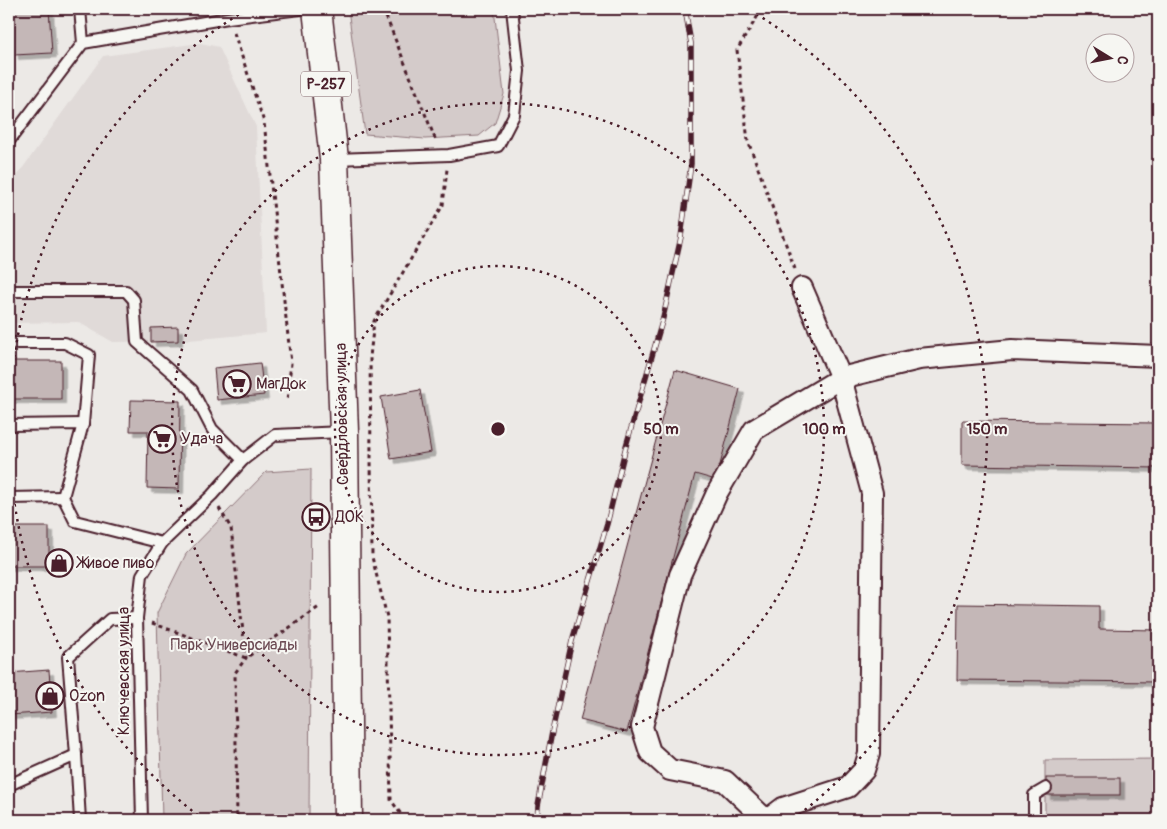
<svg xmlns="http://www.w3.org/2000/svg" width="1167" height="829" font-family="Pangolin,sans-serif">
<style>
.built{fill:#e0dad8}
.green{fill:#d4cbca;stroke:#8f757a}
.building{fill:#c4b7b7;stroke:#4a1f2b;filter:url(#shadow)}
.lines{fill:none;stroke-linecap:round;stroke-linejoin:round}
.lane-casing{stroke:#4a1f2b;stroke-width:14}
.street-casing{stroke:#4a1f2b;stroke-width:24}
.highway-casing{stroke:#4a1f2b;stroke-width:31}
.path{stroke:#4a1f2b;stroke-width:3;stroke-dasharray:4 4;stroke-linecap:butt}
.lane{stroke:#f6f6f2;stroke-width:10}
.street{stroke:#f6f6f2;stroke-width:20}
.highway{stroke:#f6f6f2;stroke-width:28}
.rail-casing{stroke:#4a1f2b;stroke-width:5.5}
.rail{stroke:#f6f6f2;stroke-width:4;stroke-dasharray:11;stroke-linecap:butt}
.ring{fill:none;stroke:#4a1f2b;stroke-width:2.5;stroke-dasharray:2.5 5}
.labels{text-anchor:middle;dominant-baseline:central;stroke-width:4;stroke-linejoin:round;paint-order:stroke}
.shield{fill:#f6f6f2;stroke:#7e6067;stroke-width:1}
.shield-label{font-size:15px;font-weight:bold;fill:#4a1f2b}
.poi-label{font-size:16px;fill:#4a1f2b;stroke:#f6f6f2;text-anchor:start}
.street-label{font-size:16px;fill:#4a1f2b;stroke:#f6f6f2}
.park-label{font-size:16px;fill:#6c4a53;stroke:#f6f6f2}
.centre{fill:#4a1f2b;stroke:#f6f6f2;stroke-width:2.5}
.ring-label{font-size:15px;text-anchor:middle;font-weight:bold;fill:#4a1f2b;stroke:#f6f6f2;stroke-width:4;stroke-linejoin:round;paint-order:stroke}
</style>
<defs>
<filter id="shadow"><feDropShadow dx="4.5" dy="4.5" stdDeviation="0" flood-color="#0004"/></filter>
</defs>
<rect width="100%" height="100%" fill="#ece9e6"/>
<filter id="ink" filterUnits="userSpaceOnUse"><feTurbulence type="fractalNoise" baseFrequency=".02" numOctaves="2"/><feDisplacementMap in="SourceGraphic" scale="10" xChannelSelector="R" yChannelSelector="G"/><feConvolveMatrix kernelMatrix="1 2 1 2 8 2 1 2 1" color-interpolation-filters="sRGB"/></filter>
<g filter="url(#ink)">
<path class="built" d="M200 43 219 47 256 127 266 333 178 341 113 342 78 322 9 323V187L103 56Z"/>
<g class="green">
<path d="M348 9H494L504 94 495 123 479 136 425 139 365 134Z"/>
<path d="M311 469 309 820H162L157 613 186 554 266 472Z"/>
<path d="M1158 759V820H1045V760Z"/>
</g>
<g class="building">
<path d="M12 9H49L52 53 14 55Z"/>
<path d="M178 327V341L151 342V328Z"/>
<rect x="9" y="361" width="52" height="38"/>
<path d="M260 363 264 395 217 400 214 368Z"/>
<path d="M675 370 740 389 716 480 695 474 627 732 580 720Z"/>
<path d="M420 390 431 452 391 459 381 397Z"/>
<path d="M131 400 180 401 179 489 147 488 148 431H130Z"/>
<path d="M962 421 1158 423V468L962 465Z"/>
<rect x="9" y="527" width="40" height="39"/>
<path d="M958 604 1099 606V629L1158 630V682L957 680Z"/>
<path d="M49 670 52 712 9 715V673Z"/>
<rect x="1046" y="778" width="74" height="17"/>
</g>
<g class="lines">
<g class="lane-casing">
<g id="lane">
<path d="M80 9 83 43"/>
<path d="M9 141 83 43 228 18 300 9"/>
<path d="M335 159 449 155 498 146 514 115 519 71 512 9"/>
<path d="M9 291H126L134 300 137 342 192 390 212 429 243 460"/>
<path d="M9 343H65L89 355 83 424"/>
<path d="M9 425 83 424 63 497"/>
<path d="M9 498 63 497 75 521 162 543"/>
<path d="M9 785 76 755"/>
<path d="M80 820 76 755 68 657 110 619 137 618"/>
<path d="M142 820 137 618 142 575 162 543 212 495 243 460 275 435 343 432"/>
<path d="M1034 820V795L1046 788"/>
</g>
</g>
<g class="street-casing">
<g id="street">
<path d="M766 820 725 781 670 770 650 752 642 727 680 575 717 493 754 430 841 378 919 359 1012 350 1158 356"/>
<path d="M767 820 783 808 848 787 864 770 869 754 872 493 841 378 802 288"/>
</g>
</g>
<g class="highway-casing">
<path id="highway" d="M317 9 334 159 344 432 348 820"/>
</g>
<g class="path">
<path d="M383 9 436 141"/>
<path d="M762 9 737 50 748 141 795 269"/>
<path d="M234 33 264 122 291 363 287 401"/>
<path d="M219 508 231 528 246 658 235 673 237 820"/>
<path d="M152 623 246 658 319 607"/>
<path d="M405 820 391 800 387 617 372 557 370 357 374 321 443 205 447 169"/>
</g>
<use href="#lane" class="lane"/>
<use href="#street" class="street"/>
<use href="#highway" class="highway"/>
<g class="rail-casing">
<path id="rail" d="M537 820 538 806 552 732 572 641 607 524 626 446 663 318 681 237 691 164V43L685 9"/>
</g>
<use href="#rail" class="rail"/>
</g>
</g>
<g class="ring">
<circle cx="498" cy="429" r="163"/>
<circle cx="498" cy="429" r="326"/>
<path d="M204 820A489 489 0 0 1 246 10M750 10A489 489 0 0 1 792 820"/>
</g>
<defs>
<g id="supermarket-ring" transform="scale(1.4375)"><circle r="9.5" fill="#f6f6f2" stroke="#4a1f2b" stroke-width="1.5"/><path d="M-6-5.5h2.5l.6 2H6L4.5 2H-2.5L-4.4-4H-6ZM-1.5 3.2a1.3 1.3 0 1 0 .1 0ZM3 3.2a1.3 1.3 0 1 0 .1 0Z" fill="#4a1f2b"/></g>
<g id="bus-ring" transform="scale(1.4375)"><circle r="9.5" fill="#f6f6f2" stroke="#4a1f2b" stroke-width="1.5"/><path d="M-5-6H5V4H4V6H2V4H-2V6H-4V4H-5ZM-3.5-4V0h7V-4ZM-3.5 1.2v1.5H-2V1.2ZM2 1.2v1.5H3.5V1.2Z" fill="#4a1f2b"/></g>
<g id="shop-ring" transform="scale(1.4375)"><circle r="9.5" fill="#f6f6f2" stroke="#4a1f2b" stroke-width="1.5"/><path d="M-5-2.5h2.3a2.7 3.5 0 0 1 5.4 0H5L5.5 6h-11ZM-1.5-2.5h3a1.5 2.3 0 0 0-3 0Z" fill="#4a1f2b"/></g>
</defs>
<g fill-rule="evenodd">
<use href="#supermarket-ring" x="237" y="384"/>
<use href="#supermarket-ring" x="162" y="439"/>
<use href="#bus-ring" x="316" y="517"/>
<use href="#shop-ring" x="59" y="563"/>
<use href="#shop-ring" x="50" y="696"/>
</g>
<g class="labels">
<rect class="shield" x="301" y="71.5" width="50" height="25" rx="4"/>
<g class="shield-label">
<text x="326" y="84">Р-257</text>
</g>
<g class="poi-label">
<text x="256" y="384">МагДок</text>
<text x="181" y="439">Удача</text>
<text x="335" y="517">ДОК</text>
<text x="78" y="563">Живое пиво</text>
<text x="69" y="696">Ozon</text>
</g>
<g class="street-label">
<text transform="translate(342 414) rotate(-91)">Свердловская улица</text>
<text transform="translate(124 671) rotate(-90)">Ключевская улица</text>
</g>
<g class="park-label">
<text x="234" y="645">Парк Универсиады</text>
</g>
</g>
<circle cx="498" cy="429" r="8" class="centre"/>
<g class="ring-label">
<text x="661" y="434">50 m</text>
<text x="824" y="434">100 m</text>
<text x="987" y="434">150 m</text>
</g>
<rect width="1167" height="829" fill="none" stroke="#f6f6f2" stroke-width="30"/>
<rect x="15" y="15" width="1137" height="799" fill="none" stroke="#4a1f2b" stroke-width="2" filter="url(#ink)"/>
<g transform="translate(1110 58) rotate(100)"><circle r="24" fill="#f6f6f2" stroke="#b1a0a2"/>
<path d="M0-4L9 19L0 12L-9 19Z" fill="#4a1f2b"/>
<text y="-8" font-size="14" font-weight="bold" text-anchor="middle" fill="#4a1f2b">С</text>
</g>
</svg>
